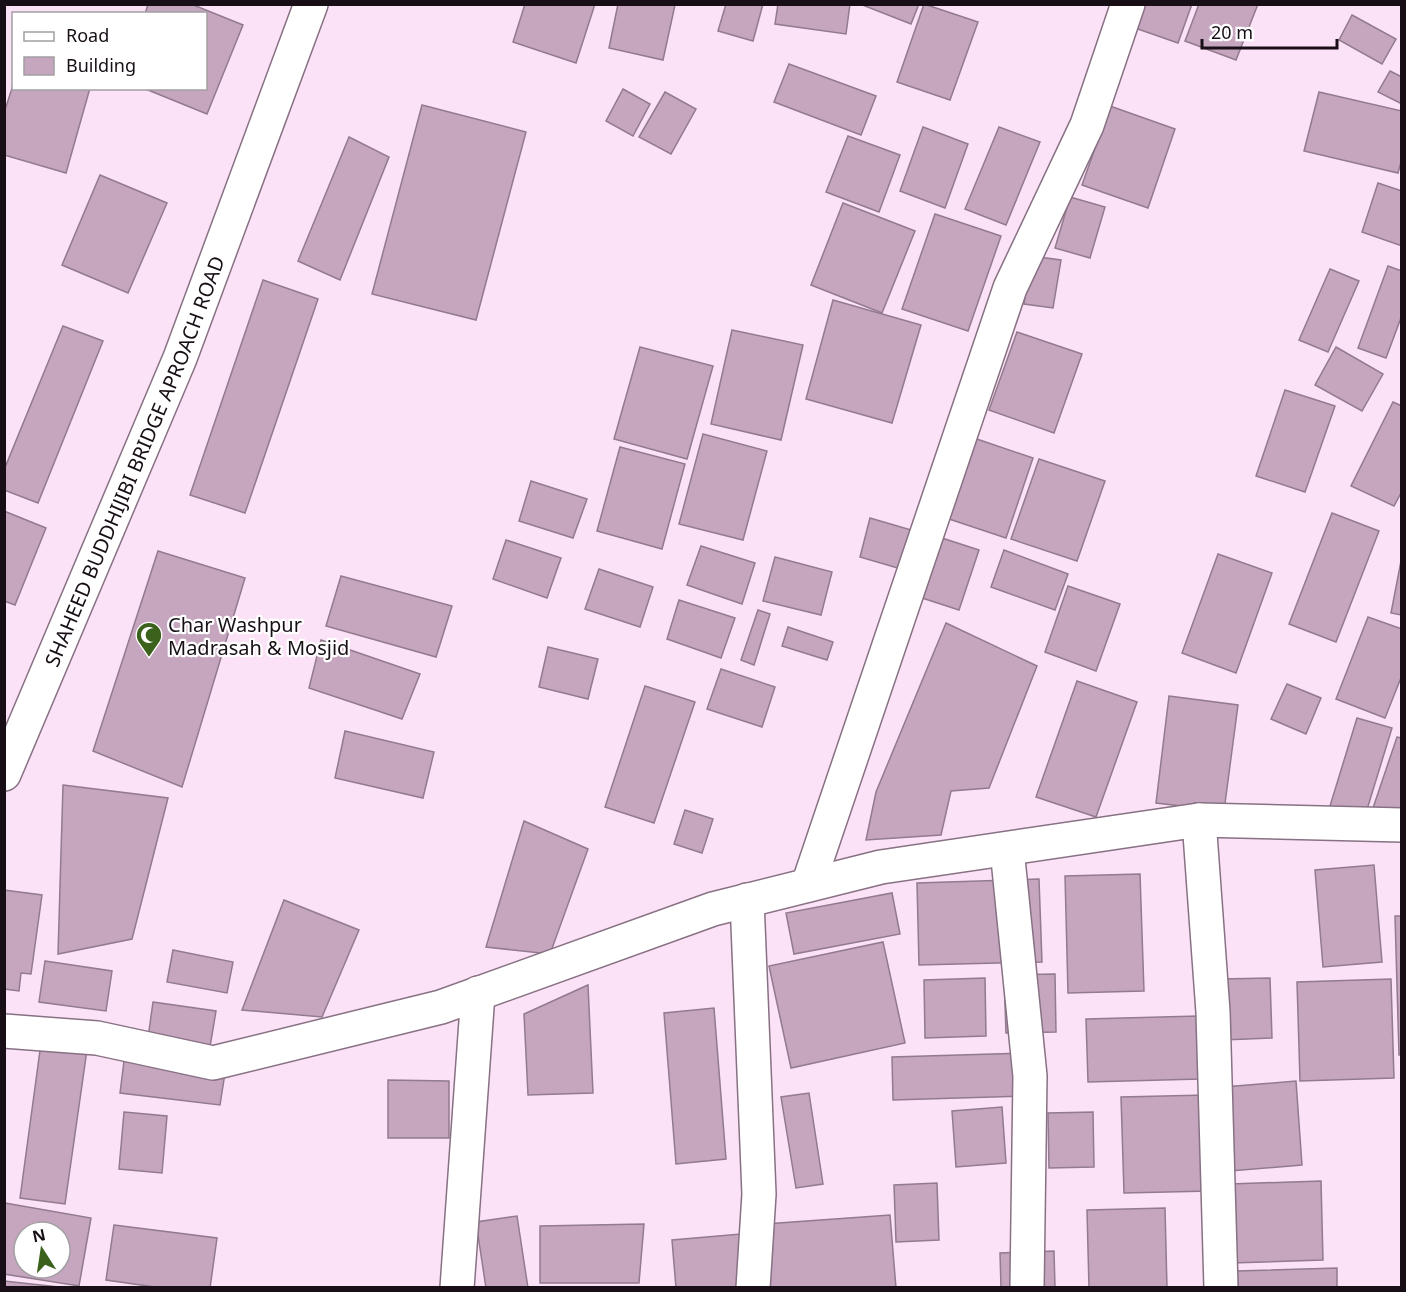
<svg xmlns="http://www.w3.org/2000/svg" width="1406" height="1292" font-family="'Noto Sans',sans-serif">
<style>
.building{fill:#c6a5bf;stroke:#927b8e;stroke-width:1.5;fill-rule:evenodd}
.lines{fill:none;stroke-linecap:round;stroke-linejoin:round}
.minor-casing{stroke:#877183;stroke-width:36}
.secondary-casing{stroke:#877183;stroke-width:36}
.minor{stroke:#fff;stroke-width:33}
.secondary{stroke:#fff;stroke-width:33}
.labels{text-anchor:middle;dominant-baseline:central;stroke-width:4.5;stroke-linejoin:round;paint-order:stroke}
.street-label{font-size:20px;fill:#180f16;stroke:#fff}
.poi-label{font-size:20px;fill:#180f16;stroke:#fff;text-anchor:start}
</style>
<rect width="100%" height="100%" fill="#fce2f6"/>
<g class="building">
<path d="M148 4H191L243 25 207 114 143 88H206V14H145Z"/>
<path d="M525 4H595L576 63 513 42Z"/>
<path d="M618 4 675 5 663 60 609 48Z"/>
<path d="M726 4H763L753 41 718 31Z"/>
<path d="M778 4H850L846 34 775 24Z"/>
<path d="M860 4H919L911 24Z"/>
<path d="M924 4 978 22 950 100 897 82Z"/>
<path d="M1143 4H1192L1178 43 1135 28Z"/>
<path d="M1199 4H1258L1236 60 1185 41Z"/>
<path d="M1352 15 1396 39 1382 64 1339 40Z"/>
<path d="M789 64 876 96 861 135 774 102Z"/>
<path d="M1390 71 1402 77V104L1378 92Z"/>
<path d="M14 82V88H90L66 173 4 155V113Z"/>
<path d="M623 89 650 104 633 136 606 121Z"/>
<path d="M665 92 696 109 671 154 639 137Z"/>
<path d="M1319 92 1402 111V158L1398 173 1304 151Z"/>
<path d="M422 105 526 132 476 320 372 294Z"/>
<path d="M1110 106 1175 129 1148 208 1082 185Z"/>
<path d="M923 127 968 144 945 208 900 191Z"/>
<path d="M999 127 1040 142 1006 225 965 209Z"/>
<path d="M848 136 900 155 879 212 826 192Z"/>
<path d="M349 137 389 157 340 280 298 261Z"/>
<path d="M100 175 167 203 128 293 62 265Z"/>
<path d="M1378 183 1402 191V246L1362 232Z"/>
<path d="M1070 197 1105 207 1090 258 1055 248Z"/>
<path d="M843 203 915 231 882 313 811 285Z"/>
<path d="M935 214 1001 236 968 331 902 309Z"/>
<path d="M1031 256 1061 260 1053 308 1024 304Z"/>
<path d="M1388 266 1402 271V315L1386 358 1358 348Z"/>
<path d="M1330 269 1359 281 1328 352 1299 340Z"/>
<path d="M263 280 318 299 245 513 190 495Z"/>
<path d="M833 300 921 325 892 423 806 399Z"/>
<path d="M63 326 103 341 38 503 4 490V470Z"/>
<path d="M732 330 803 345 781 440 711 424Z"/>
<path d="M1017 332 1082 354 1054 433 989 410Z"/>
<path d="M640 347 713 366 687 459 614 439Z"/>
<path d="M1336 347 1383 374 1362 411 1315 385Z"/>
<path d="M1285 390 1335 406 1305 492 1256 476Z"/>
<path d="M1393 402 1402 406V491L1394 506 1351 486Z"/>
<path d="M703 434 767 451 743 540 679 524Z"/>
<path d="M968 436 1033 458 1006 538 940 516Z"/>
<path d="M620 447 685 464 662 549 597 531Z"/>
<path d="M1039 459 1105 481 1077 561 1011 539Z"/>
<path d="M531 481 587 499 573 538 519 521Z"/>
<path d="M4 511 46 528 15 605 4 601Z"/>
<path d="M1332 513 1379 531 1336 642 1289 624Z"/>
<path d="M870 518 918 532 908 571 860 557Z"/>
<path d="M942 538 979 550 959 610 922 598Z"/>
<path d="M506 540 561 558 547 598 493 579Z"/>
<path d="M701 546 755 563 742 604 687 585Z"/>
<path d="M1004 550 1068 574 1055 610 991 587Z"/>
<path d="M158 551 245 578 182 787 93 751Z"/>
<path d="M1218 554 1272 573 1236 673 1182 653Z"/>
<path d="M775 557 832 572 821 615 763 601Z"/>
<path d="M1401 561H1402V615L1391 613Z"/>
<path d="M599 569 653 587 640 627 585 609Z"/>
<path d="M341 576 452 606 436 657 326 626Z"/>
<path d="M1068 586 1120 604 1096 671 1045 652Z"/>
<path d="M679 600 735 618 721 658 667 639Z"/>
<path d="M758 610 770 614 754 665 741 660Z"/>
<path d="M1368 617 1402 629V675L1385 718 1336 699Z"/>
<path d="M946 623 1037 666 989 788 951 791 941 835 866 840 876 792Z"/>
<path d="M788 627 833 642 827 660 782 646Z"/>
<path d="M321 640 420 674 402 719 309 688Z"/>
<path d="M548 647 598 659 588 699 539 687Z"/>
<path d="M721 669 775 687 762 727 707 709Z"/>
<path d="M1077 681 1137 702 1096 817 1036 797Z"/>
<path d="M1287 684 1321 698 1306 734 1271 719Z"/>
<path d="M645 686 695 702 654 823 605 807Z"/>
<path d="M1169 696 1238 705 1224 811 1156 803Z"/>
<path d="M1357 718 1392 728 1365 816 1330 806Z"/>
<path d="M345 731 434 752 423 798 335 778Z"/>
<path d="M1397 737 1402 738V817L1373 808Z"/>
<path d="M63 785 168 798 132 939 58 954Z"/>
<path d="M685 810 713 819 702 853 674 844Z"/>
<path d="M524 821 588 849 550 954 486 947Z"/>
<path d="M1374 865 1382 962 1323 967 1315 870Z"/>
<path d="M1140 874 1144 991 1068 993 1065 876Z"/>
<path d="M1039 879 1042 962 919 965 917 883Z"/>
<path d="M4 890 42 895 31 974 21 973 19 991 4 989Z"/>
<path d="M892 893 900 934 794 954 786 913Z"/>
<path d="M284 900 359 930 322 1017 242 1010Z"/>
<path d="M1395 916H1402V1055H1399Z"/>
<path d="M883 942 905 1043 791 1068 769 966Z"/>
<path d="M173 950 233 962 227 993 167 982Z"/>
<path d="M45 961 112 971 106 1011 39 1002Z"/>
<path d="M1055 974 1056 1032 1006 1033 1004 975Z"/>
<path d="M985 978 986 1036 925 1038 924 980Z"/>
<path d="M1270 978 1272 1038 1223 1040 1221 979Z"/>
<path d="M1391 979 1394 1078 1300 1081 1297 982Z"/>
<path d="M588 985 593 1093 528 1095 524 1014Z"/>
<path d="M153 1002 216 1011 210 1047 148 1038Z"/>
<path d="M714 1008 726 1159 676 1164 664 1013Z"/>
<path d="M1198 1016 1200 1079 1088 1082 1086 1019Z"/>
<path d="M41 1043 87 1050 65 1204 20 1198Z"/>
<path d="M1026 1053 1027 1096 893 1100 892 1057Z"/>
<path d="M124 1061 225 1073 220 1105 120 1093Z"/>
<path d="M388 1080 449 1081V1138H388Z"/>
<path d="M1296 1081 1302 1165 1230 1171 1224 1087Z"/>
<path d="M809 1093 823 1184 796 1188 781 1097Z"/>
<path d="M1207 1095 1210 1191 1124 1193 1121 1097Z"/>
<path d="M1002 1107 1006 1163 956 1167 952 1111Z"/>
<path d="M124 1112 167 1116 162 1173 119 1169Z"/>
<path d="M1093 1112 1094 1167 1049 1168 1048 1113Z"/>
<path d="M1321 1181 1323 1260 1232 1263 1230 1184Z"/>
<path d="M937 1183 939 1240 896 1242 894 1185Z"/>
<path d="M5 1203 91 1218 79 1286 4 1274ZM24 1232H60V1268H24Z"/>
<path d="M1165 1208 1167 1288H1089L1087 1210Z"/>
<path d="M890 1215 896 1288H770L765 1224Z"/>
<path d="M517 1216 528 1288H486L476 1222Z"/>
<path d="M644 1224 639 1283H540V1226Z"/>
<path d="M114 1225 217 1238 210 1288H162L106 1280Z"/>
<path d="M741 1234 745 1288H676L672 1240Z"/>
<path d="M1054 1251 1055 1288H1001L1000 1253Z"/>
<path d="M1337 1268V1288H1238L1237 1271Z"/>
<path d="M4 1281 68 1288H4Z"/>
</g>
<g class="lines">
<g class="minor-casing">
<g id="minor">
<path d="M1199 820 1213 1012 1221 1288"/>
<path d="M1007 849 1030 1076 1027 1288"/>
<path d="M808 885 1010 288 1087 125 1128 4"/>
<path d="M747 900 759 1194 753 1288"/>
<path d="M4 1031 97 1038 213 1063 441 1007 713 909 881 867 1199 820 1402 825"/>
<path d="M457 1288 478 993"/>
</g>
</g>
<g class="secondary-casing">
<g id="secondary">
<path id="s1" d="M4 774 180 358 311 4"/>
</g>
</g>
<use href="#minor" class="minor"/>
<use href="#secondary" class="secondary"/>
</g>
<defs>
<g id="mosque-pin" transform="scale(1.35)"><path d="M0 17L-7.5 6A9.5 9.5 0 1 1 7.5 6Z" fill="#3b621c" stroke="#fff"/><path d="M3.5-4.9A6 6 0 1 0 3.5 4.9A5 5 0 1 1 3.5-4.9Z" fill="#fff"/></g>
</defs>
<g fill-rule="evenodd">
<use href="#mosque-pin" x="149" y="635"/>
</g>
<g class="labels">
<g class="street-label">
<text stroke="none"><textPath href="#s1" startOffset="339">SHAHEED BUDDHIJIBI BRIDGE APROACH ROAD</textPath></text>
</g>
<g class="poi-label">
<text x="168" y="624">Char Washpur<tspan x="168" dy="23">Madrasah &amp; Mosjid</tspan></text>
</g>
</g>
<rect width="1406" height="1292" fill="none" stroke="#180f16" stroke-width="12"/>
<rect x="12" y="12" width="195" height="78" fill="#ffffff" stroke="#a39fa2" stroke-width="1.5"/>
<rect x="24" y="32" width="30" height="9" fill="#ffffff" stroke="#a39fa2" stroke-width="1.5"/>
<text x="66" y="42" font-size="18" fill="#180f16">Road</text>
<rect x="24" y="57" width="30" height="18" fill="#c6a5bf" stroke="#a39fa2" stroke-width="1.5"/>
<text x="66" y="72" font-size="18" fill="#180f16">Building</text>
<g transform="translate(42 1250) rotate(348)"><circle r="28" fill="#ffffff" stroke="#a39fa2" stroke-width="1.5"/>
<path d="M0-4.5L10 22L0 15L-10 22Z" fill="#3b621c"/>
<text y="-9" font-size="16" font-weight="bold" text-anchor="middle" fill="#180f16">N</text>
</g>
<path d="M1202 39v9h135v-9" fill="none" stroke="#180f16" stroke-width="3"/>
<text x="1211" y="39" font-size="18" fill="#180f16" stroke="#ffffff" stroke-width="4.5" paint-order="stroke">20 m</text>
</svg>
